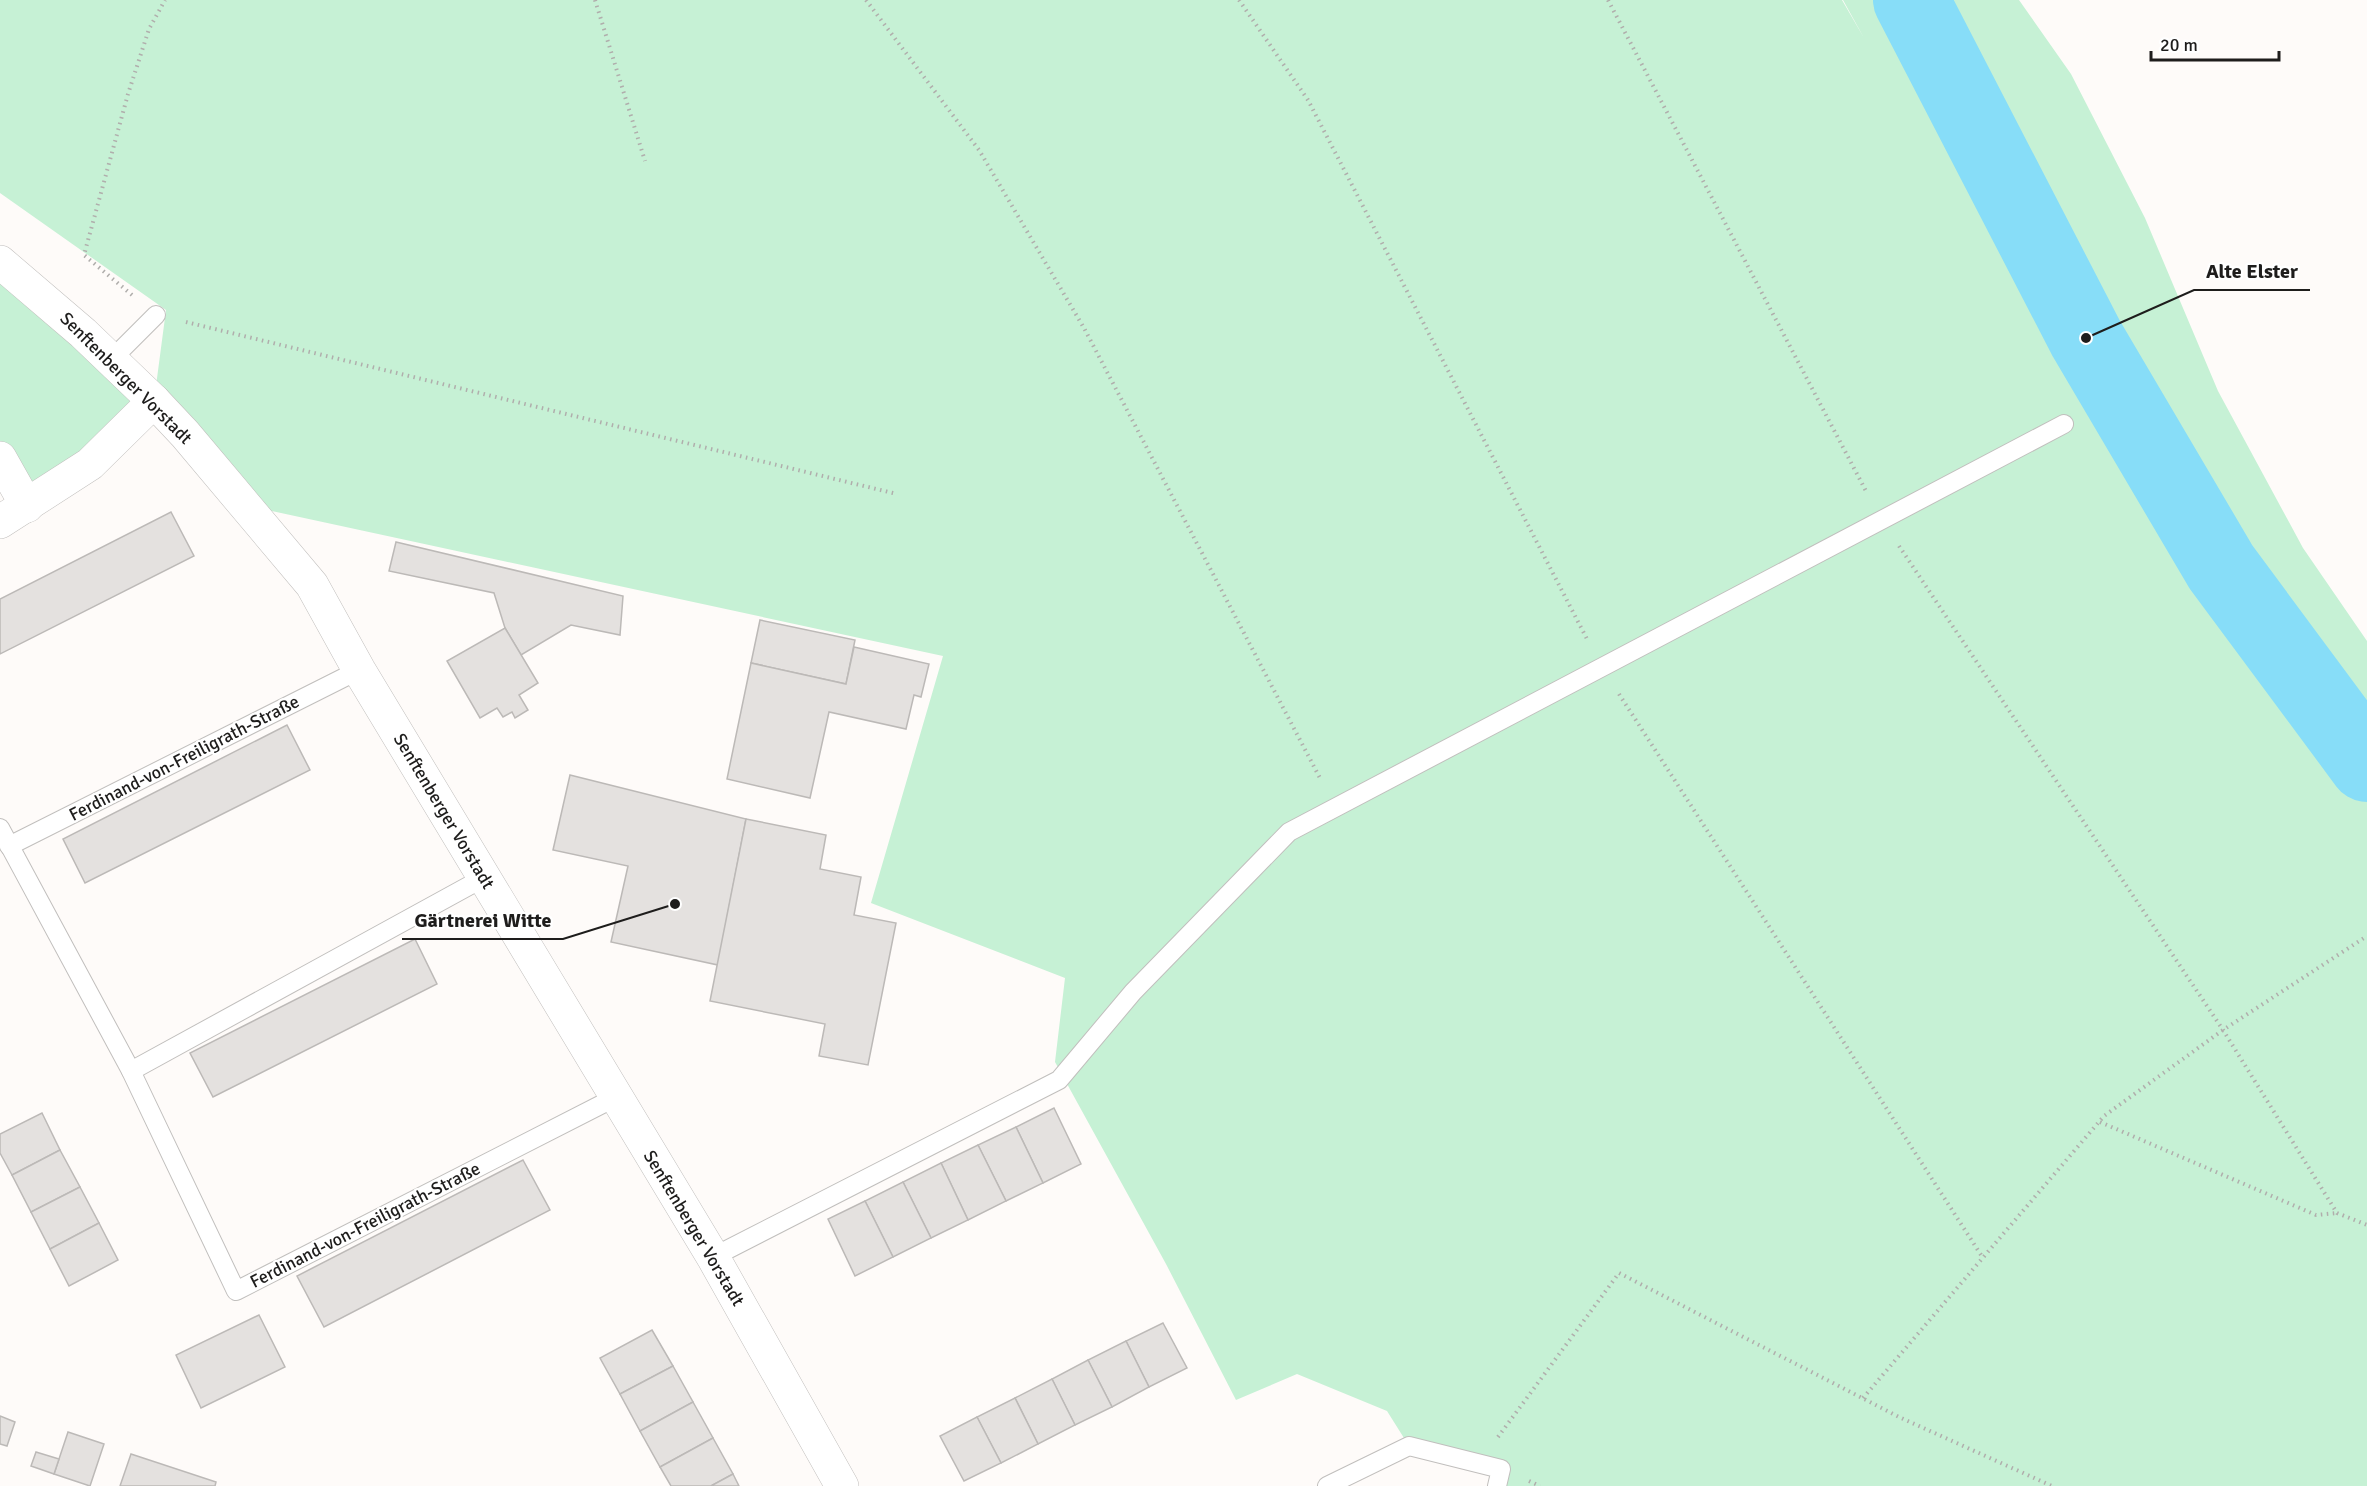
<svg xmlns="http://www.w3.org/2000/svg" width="2367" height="1486" font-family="Signika,sans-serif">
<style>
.green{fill:#c6f1d5}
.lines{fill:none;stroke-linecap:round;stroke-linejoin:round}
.river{stroke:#87ddf8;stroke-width:76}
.building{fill:#e4e1df;stroke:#bcb9b7;stroke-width:1.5}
.lane-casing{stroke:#c1bfbd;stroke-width:20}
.street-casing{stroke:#c1bfbd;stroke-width:34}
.path{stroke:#b0aeac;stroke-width:4;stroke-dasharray:1.5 4.5;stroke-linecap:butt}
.lane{stroke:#fff;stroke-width:18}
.street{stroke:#fff;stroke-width:33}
.labels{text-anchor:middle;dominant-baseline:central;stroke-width:4.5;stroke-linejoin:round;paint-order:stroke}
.street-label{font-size:18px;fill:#1e1d1c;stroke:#fff}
.leader{fill:none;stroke:#1e1d1c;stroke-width:2}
.callout-dot{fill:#1e1d1c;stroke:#fff;stroke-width:2}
.callout-label{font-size:20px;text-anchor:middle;font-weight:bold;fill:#1e1d1c;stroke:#fff;stroke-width:4.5;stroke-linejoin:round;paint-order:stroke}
</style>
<rect width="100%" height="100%" fill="#fefbf9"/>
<path class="green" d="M0 0H1842L1864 38 1843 0H2019L2071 74 2145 218 2218 391 2303 548 2367 641V1486H1497L1501 1469 1409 1446 1387 1411 1297 1374 1236 1400 1166 1264 1055 1062 1065 978 871 903 943 656 244 505 154 401 27 506 0 457V262L154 401 166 310 0 193Z"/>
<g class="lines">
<path class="river" d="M1911 0 2086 338 2221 567 2367 764"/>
</g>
<g class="building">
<path d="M171 512 194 556 0 654V599Z"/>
<path d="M396 542 623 596 620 635 571 625 521 655 505 628 494 593 389 571Z"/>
<path d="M760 620 855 640 846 684 751 663Z"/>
<path d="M505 628 538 683 519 695 528 710 515 718 512 712 503 717 497 708 480 718 447 661Z"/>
<path d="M854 647 929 664 921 697 914 695 906 729 829 712 810 798 727 779 751 663 846 684Z"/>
<path d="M287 725 310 770 85 883 63 839Z"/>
<path d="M570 775 746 819 718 965 611 942 628 866 553 850Z"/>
<path d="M746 819 826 835 820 869 861 877 854 915 896 923 868 1065 819 1056 825 1024 710 1001Z"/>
<path d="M415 939 437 984 213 1097 190 1053Z"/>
<path d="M1054 1108 1081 1164 1043 1183 1016 1127Z"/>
<path d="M42 1113 60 1150 12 1175 0 1153V1134Z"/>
<path d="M1016 1127 1043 1183 1006 1201 978 1145Z"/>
<path d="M978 1145 1006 1201 968 1220 941 1163Z"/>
<path d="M60 1150 80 1187 31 1212 12 1175Z"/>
<path d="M523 1160 550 1210 324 1327 297 1276Z"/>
<path d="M941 1163 968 1220 931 1238 903 1182Z"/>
<path d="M903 1182 931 1238 893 1257 865 1201Z"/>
<path d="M80 1187 99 1223 50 1249 31 1212Z"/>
<path d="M865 1201 893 1257 855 1276 828 1219Z"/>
<path d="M99 1223 118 1260 69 1286 50 1249Z"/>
<path d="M259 1315 285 1367 201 1408 176 1355Z"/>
<path d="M1163 1323 1187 1368 1149 1387 1126 1341Z"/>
<path d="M652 1330 673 1366 620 1394 600 1358Z"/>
<path d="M1126 1341 1149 1387 1112 1407 1088 1360Z"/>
<path d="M1088 1360 1112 1407 1075 1425 1052 1379Z"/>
<path d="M673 1366 693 1402 640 1431 620 1394Z"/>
<path d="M1052 1379 1075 1425 1038 1444 1015 1398Z"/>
<path d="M1015 1398 1038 1444 1001 1463 977 1417Z"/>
<path d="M693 1402 713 1438 660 1467 640 1431Z"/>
<path d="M0 1416 15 1422 7 1446 0 1444Z"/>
<path d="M977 1417 1001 1463 964 1481 940 1436Z"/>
<path d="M68 1432 104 1444 90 1486 54 1474Z"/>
<path d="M713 1438 733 1474 711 1486H671L660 1467Z"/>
<path d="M36 1452 59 1459 54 1474 31 1466Z"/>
<path d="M131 1454 216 1482 215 1486H120Z"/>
<path d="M733 1474 739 1486H711Z"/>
</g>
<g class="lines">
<g class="lane-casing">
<g id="lane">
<path d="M111 360 156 315"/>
<path d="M0 828 131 1071 236 1291 616 1097"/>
<path d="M9 846 359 670"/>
<path d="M131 1071 485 877"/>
<path d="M713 1257 1059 1080 1133 992 1289 832 2064 424"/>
<path d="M1327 1486 1409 1446 1501 1469 1497 1486"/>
</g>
</g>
<g class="street-casing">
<g id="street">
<path d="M0 262 83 333 154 401 185 434 312 585 359 670 713 1257 842 1486"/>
<path d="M0 458 27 506"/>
<path d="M0 522 90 464 154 401"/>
</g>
</g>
<g class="path">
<path d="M595 0 645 161"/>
<path d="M866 0 979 150 1084 328 1321 780"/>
<path d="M1239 0 1308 100 1588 641"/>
<path d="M1608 0 1867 493"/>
<path d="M132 295 84 255 128 94 149 29 165 0"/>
<path d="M186 322 897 494"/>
<path d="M1899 546 2223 1030 2337 1213 2367 1225"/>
<path d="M1619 694 1983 1258"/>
<path d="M2100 1122 2316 1215 2337 1213"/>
<path d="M1863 1398 2104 1116 2223 1030 2367 936"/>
<path d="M1498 1437 1619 1273 1899 1417 2052 1486"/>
<path d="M1529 1481 1540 1486"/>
</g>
<use href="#lane" class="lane"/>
<use href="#street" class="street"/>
</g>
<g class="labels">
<g class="street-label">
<text transform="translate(126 378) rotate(45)">Senftenberger Vorstadt</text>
<text transform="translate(184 758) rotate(-27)">Ferdinand-von-Freiligrath-Straße</text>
<text transform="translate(444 811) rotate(59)">Senftenberger Vorstadt</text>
<text transform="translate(365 1225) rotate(-27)">Ferdinand-von-Freiligrath-Straße</text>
<text transform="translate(694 1228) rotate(59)">Senftenberger Vorstadt</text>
</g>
</g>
<path class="leader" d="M2086 338L2194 290H2310M675 904L563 939H402"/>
<g class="callout-dot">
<circle cx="2086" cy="338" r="6"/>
<circle cx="675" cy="904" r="6"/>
</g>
<g class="callout-label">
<text x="2252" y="278">Alte Elster</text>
<text x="483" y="927">Gärtnerei Witte</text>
</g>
<path d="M2151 51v9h128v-9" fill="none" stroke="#1e1d1c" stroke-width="3"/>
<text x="2160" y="51" font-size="18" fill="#1e1d1c" stroke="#ffffff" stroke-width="4.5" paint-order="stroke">20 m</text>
</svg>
